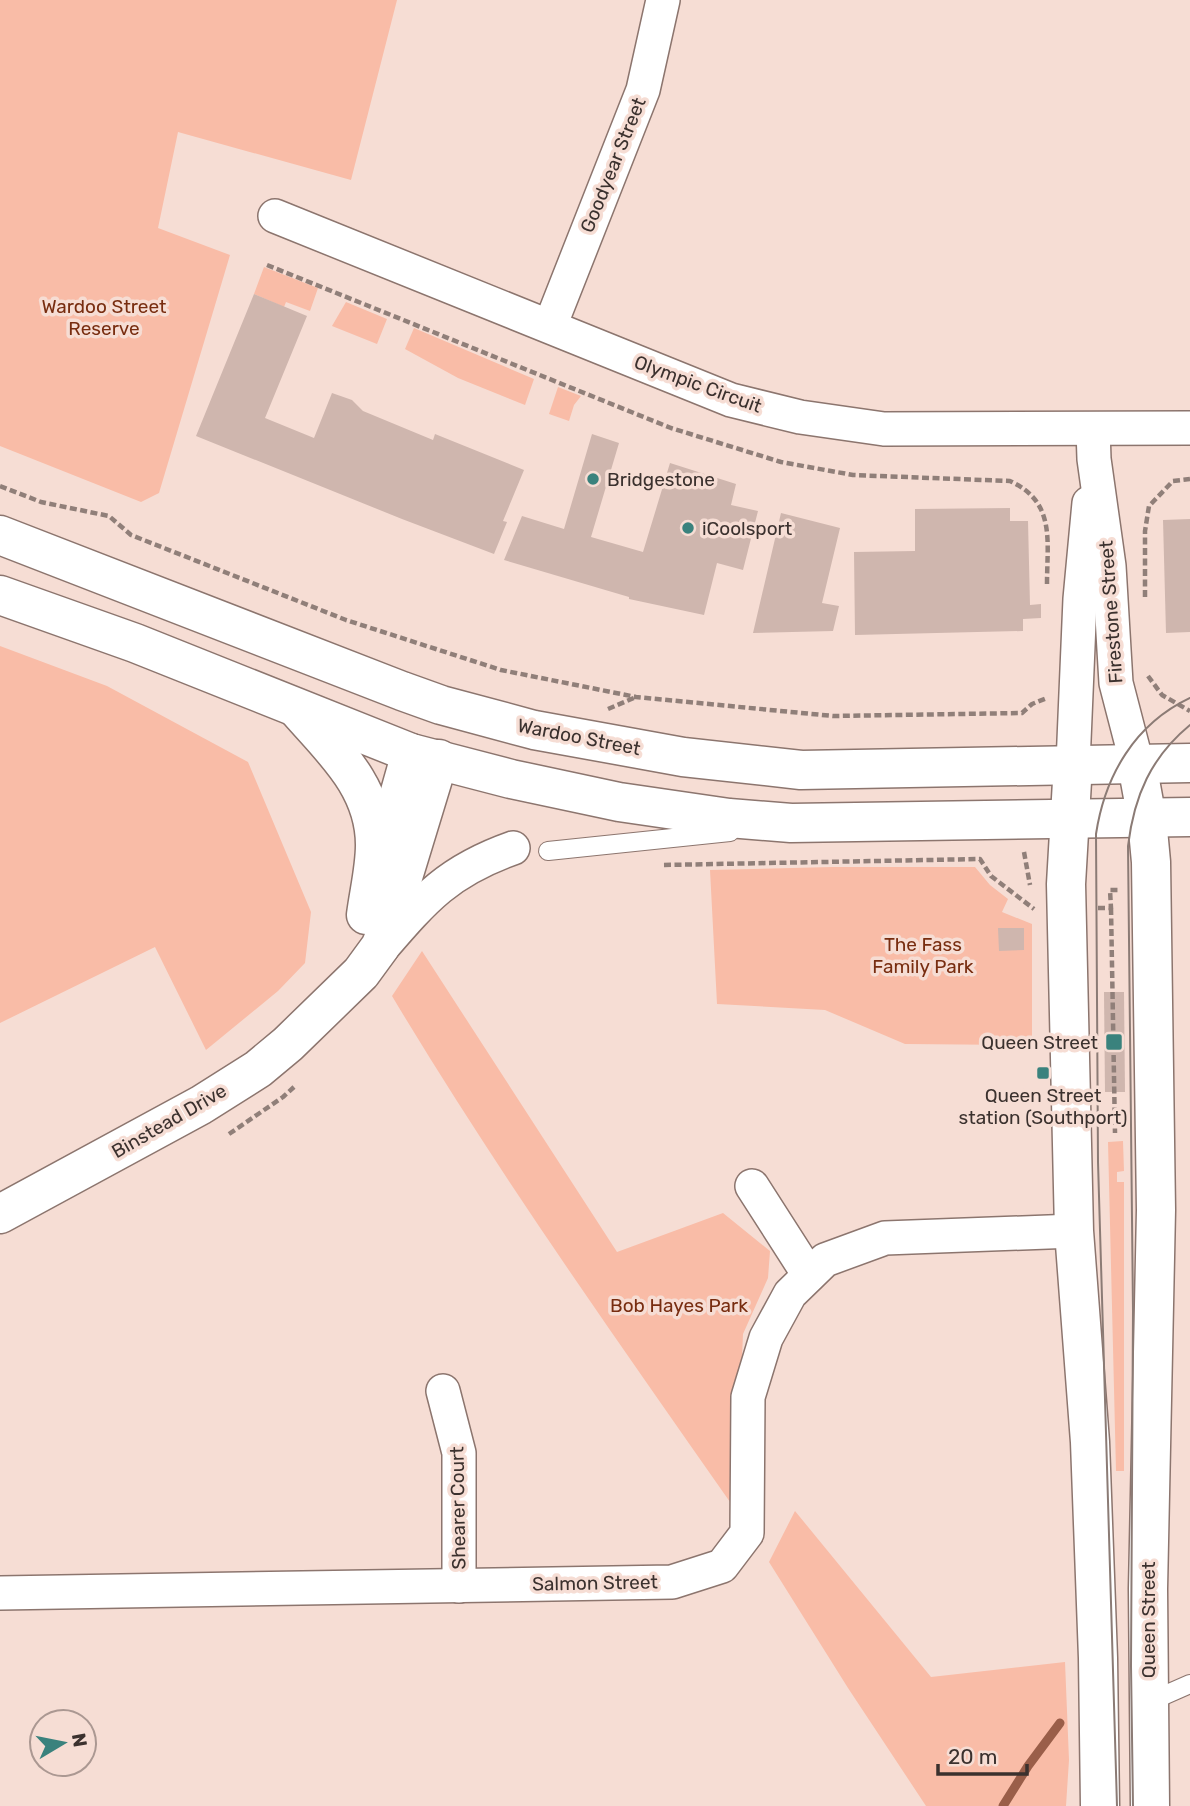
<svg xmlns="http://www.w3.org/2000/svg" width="1190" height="1806" font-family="Rubik,sans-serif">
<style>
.green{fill:#f9bca7}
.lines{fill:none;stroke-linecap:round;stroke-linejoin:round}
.stream{stroke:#9a5e49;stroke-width:9}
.building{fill:#cfb6ae}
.service-casing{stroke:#8c756e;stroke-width:20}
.minor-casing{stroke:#8c756e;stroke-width:36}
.tertiary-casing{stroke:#8c756e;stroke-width:41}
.secondary-casing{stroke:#8c756e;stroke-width:41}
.path{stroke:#907f79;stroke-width:4.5;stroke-dasharray:7 3.5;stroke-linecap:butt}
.service{stroke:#fff;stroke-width:18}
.minor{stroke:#fff;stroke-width:33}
.tertiary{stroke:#fff;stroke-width:38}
.secondary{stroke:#fff;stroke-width:38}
.tram{stroke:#8b7b75;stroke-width:2}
.poi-dot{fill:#3a827d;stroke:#f6ddd4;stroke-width:2.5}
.labels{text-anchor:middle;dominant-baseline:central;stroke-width:7;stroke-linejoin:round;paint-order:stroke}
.street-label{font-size:19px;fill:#3b312e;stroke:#f6ddd4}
.park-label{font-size:19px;fill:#782d10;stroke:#f6ddd4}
.poi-label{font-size:19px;fill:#3b312e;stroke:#f6ddd4;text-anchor:start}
</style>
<rect width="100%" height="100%" fill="#f6ddd4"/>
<g class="green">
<path d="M0 0H397L351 180 178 132 158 228 230 255 159 493 141 502 0 446Z"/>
<path d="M264 267 318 288 310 311 286 302 284 307 254 294Z"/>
<path d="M346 302 387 319 377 344 332 326Z"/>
<path d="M414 328 534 379 525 405 458 378 405 349Z"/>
<path d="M558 387 581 396 574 405 569 421 549 414Z"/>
<path d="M0 646 107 686 248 762 311 912 305 963 278 991 206 1050 155 947 0 1023Z"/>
<path d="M832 867H975L990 885 1008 899 1002 912 1032 924V1045L905 1044 825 1010 717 1004 710 870Z"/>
<path d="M422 951 617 1252 723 1213 770 1251 768 1278 743 1334 738 1451 730 1502C614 1336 496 1170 392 996Z"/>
<path d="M1123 1141 1124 1171 1117 1172V1182H1124V1471H1116L1108 1142Z"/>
<path d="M795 1511 931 1677 1065 1662 1069 1760 1066 1806H926L848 1688 769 1562Z"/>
</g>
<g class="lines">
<path class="stream" d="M1003 1806 1028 1766 1060 1723"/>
</g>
<g class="building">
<path d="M254 294 307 316 265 418 314 438 332 393 352 400 363 411 433 440 435 434 524 470 503 521 507 522 494 554 402 519 196 436Z"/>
<path d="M592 434 619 443 591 537 643 552 670 463 736 484 731 505 758 511 743 570 717 563 704 615 629 599V597L504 560 522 516 564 529Z"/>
<path d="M1010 508V521H1028L1030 605 1041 604V618L1023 619V631L855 635 854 552 915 551V509Z"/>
<path d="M781 513 840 528 822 603 839 606 833 631 753 633Z"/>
<path d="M1190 519V632L1166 633 1163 520Z"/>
<path d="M998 928H1024V950L999 951Z"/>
<path d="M1104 992H1124L1125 1092H1105Z"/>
</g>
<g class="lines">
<g class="service-casing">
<g id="service">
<path d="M548 851 730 832"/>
<path d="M1149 1702 1190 1684"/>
</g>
</g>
<g class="minor-casing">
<g id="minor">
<path d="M275 216 731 400 800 417 884 429 1190 428"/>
<path d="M550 326 643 90 663 0"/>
<path d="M1093 429 1094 459 1109 566 1116 683 1137 764"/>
<path d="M1073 764 1080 599 1089 503"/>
<path d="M381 949C425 898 448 871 513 848"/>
<path d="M752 1186 809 1275"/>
<path d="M443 1391 459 1453V1586"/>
<path d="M0 1593 672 1582 722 1566 747 1533 748 1397 766 1338 790 1294 825 1260 885 1238 1074 1231"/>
</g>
</g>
<g class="tertiary-casing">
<g id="tertiary">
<path d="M299 711C334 751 375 787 375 845 375 868 369 892 366 915"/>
<path d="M1073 764 1066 884 1074 1231 1090 1442 1098 1658 1100 1806"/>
<path d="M1137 764 1147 819 1151 862 1156 1210 1148 1589 1150 1806"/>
<path d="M383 852 411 753"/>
<path d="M0 1214 201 1105 258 1069 288 1044 361 973 380 947 386 933 439 759"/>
</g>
</g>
<g class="secondary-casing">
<g id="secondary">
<path d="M0 535 402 691 441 705 534 730 683 757 801 770 1190 763"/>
<path d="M0 595 135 643 411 753 511 779 619 802 729 818 791 823 1190 817"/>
</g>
</g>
<g class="path">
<path d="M267 265 671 428 781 462 853 475 1010 481C1056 502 1047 541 1047 584"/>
<path d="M0 486 41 502 109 516 131 535 346 620 501 670 636 697 833 716 1022 713 1032 704 1047 698"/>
<path d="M1145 597V531L1149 506 1173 481 1190 479"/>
<path d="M1148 676 1162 695 1190 711"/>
<path d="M608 709 636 697"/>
<path d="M1024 852 1030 885"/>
<path d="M664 865 980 859 991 876 1034 909"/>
<path d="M1098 908H1111L1110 890H1120"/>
<path d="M1111 908 1115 1133"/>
<path d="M229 1134 283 1097 294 1087"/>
</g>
<use href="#service" class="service"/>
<use href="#minor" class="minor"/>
<use href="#tertiary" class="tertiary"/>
<use href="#secondary" class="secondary"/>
<g class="tram">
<path d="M1117 1806 1098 1162 1096 834C1105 775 1135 724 1190 698"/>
<path d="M1133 1806 1131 1666 1133 1311 1128 846C1134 796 1151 757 1190 725"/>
</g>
</g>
<g class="poi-dot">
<circle cx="593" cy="479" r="7"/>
<circle cx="688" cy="528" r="7"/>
<rect x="1105" y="1033" width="18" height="18" rx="3.5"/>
<rect x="1036" y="1066" width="14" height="14" rx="3.5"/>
</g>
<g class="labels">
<g class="street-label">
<text transform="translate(613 165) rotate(-68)">Goodyear Street</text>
<text transform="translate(698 384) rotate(20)">Olympic Circuit</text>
<text transform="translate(1111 612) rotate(-94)">Firestone Street</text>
<text transform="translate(579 737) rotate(11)">Wardoo Street</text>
<text transform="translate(169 1121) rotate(-30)">Binstead Drive</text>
<text transform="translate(458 1508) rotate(-91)">Shearer Court</text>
<text transform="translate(595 1583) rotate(-1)">Salmon Street</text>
<text transform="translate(1148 1620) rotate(-90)">Queen Street</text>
</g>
<g class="park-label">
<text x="104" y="306">Wardoo Street<tspan x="104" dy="22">Reserve</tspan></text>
<text x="923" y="944">The Fass<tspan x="923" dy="22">Family Park</tspan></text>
<text x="679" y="1305">Bob Hayes Park</text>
</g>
<g class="poi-label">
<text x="607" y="479">Bridgestone</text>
<text x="702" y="528">iCoolsport</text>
<text x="1098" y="1042" text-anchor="end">Queen Street</text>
<text x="1043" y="1095" text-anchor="middle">Queen Street<tspan x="1043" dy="22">station (Southport)</tspan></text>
</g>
</g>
<g transform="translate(63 1743) rotate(80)"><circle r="33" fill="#f6ddd4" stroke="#ab9892" stroke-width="2"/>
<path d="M0-5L12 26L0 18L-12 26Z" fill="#3a827d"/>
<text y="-10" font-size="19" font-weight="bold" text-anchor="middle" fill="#3b312e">N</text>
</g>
<path d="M938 1764v10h89v-10" fill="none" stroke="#3b312e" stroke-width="3.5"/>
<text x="948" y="1764" font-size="21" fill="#3b312e" stroke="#f6ddd4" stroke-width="5" paint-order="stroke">20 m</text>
</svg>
